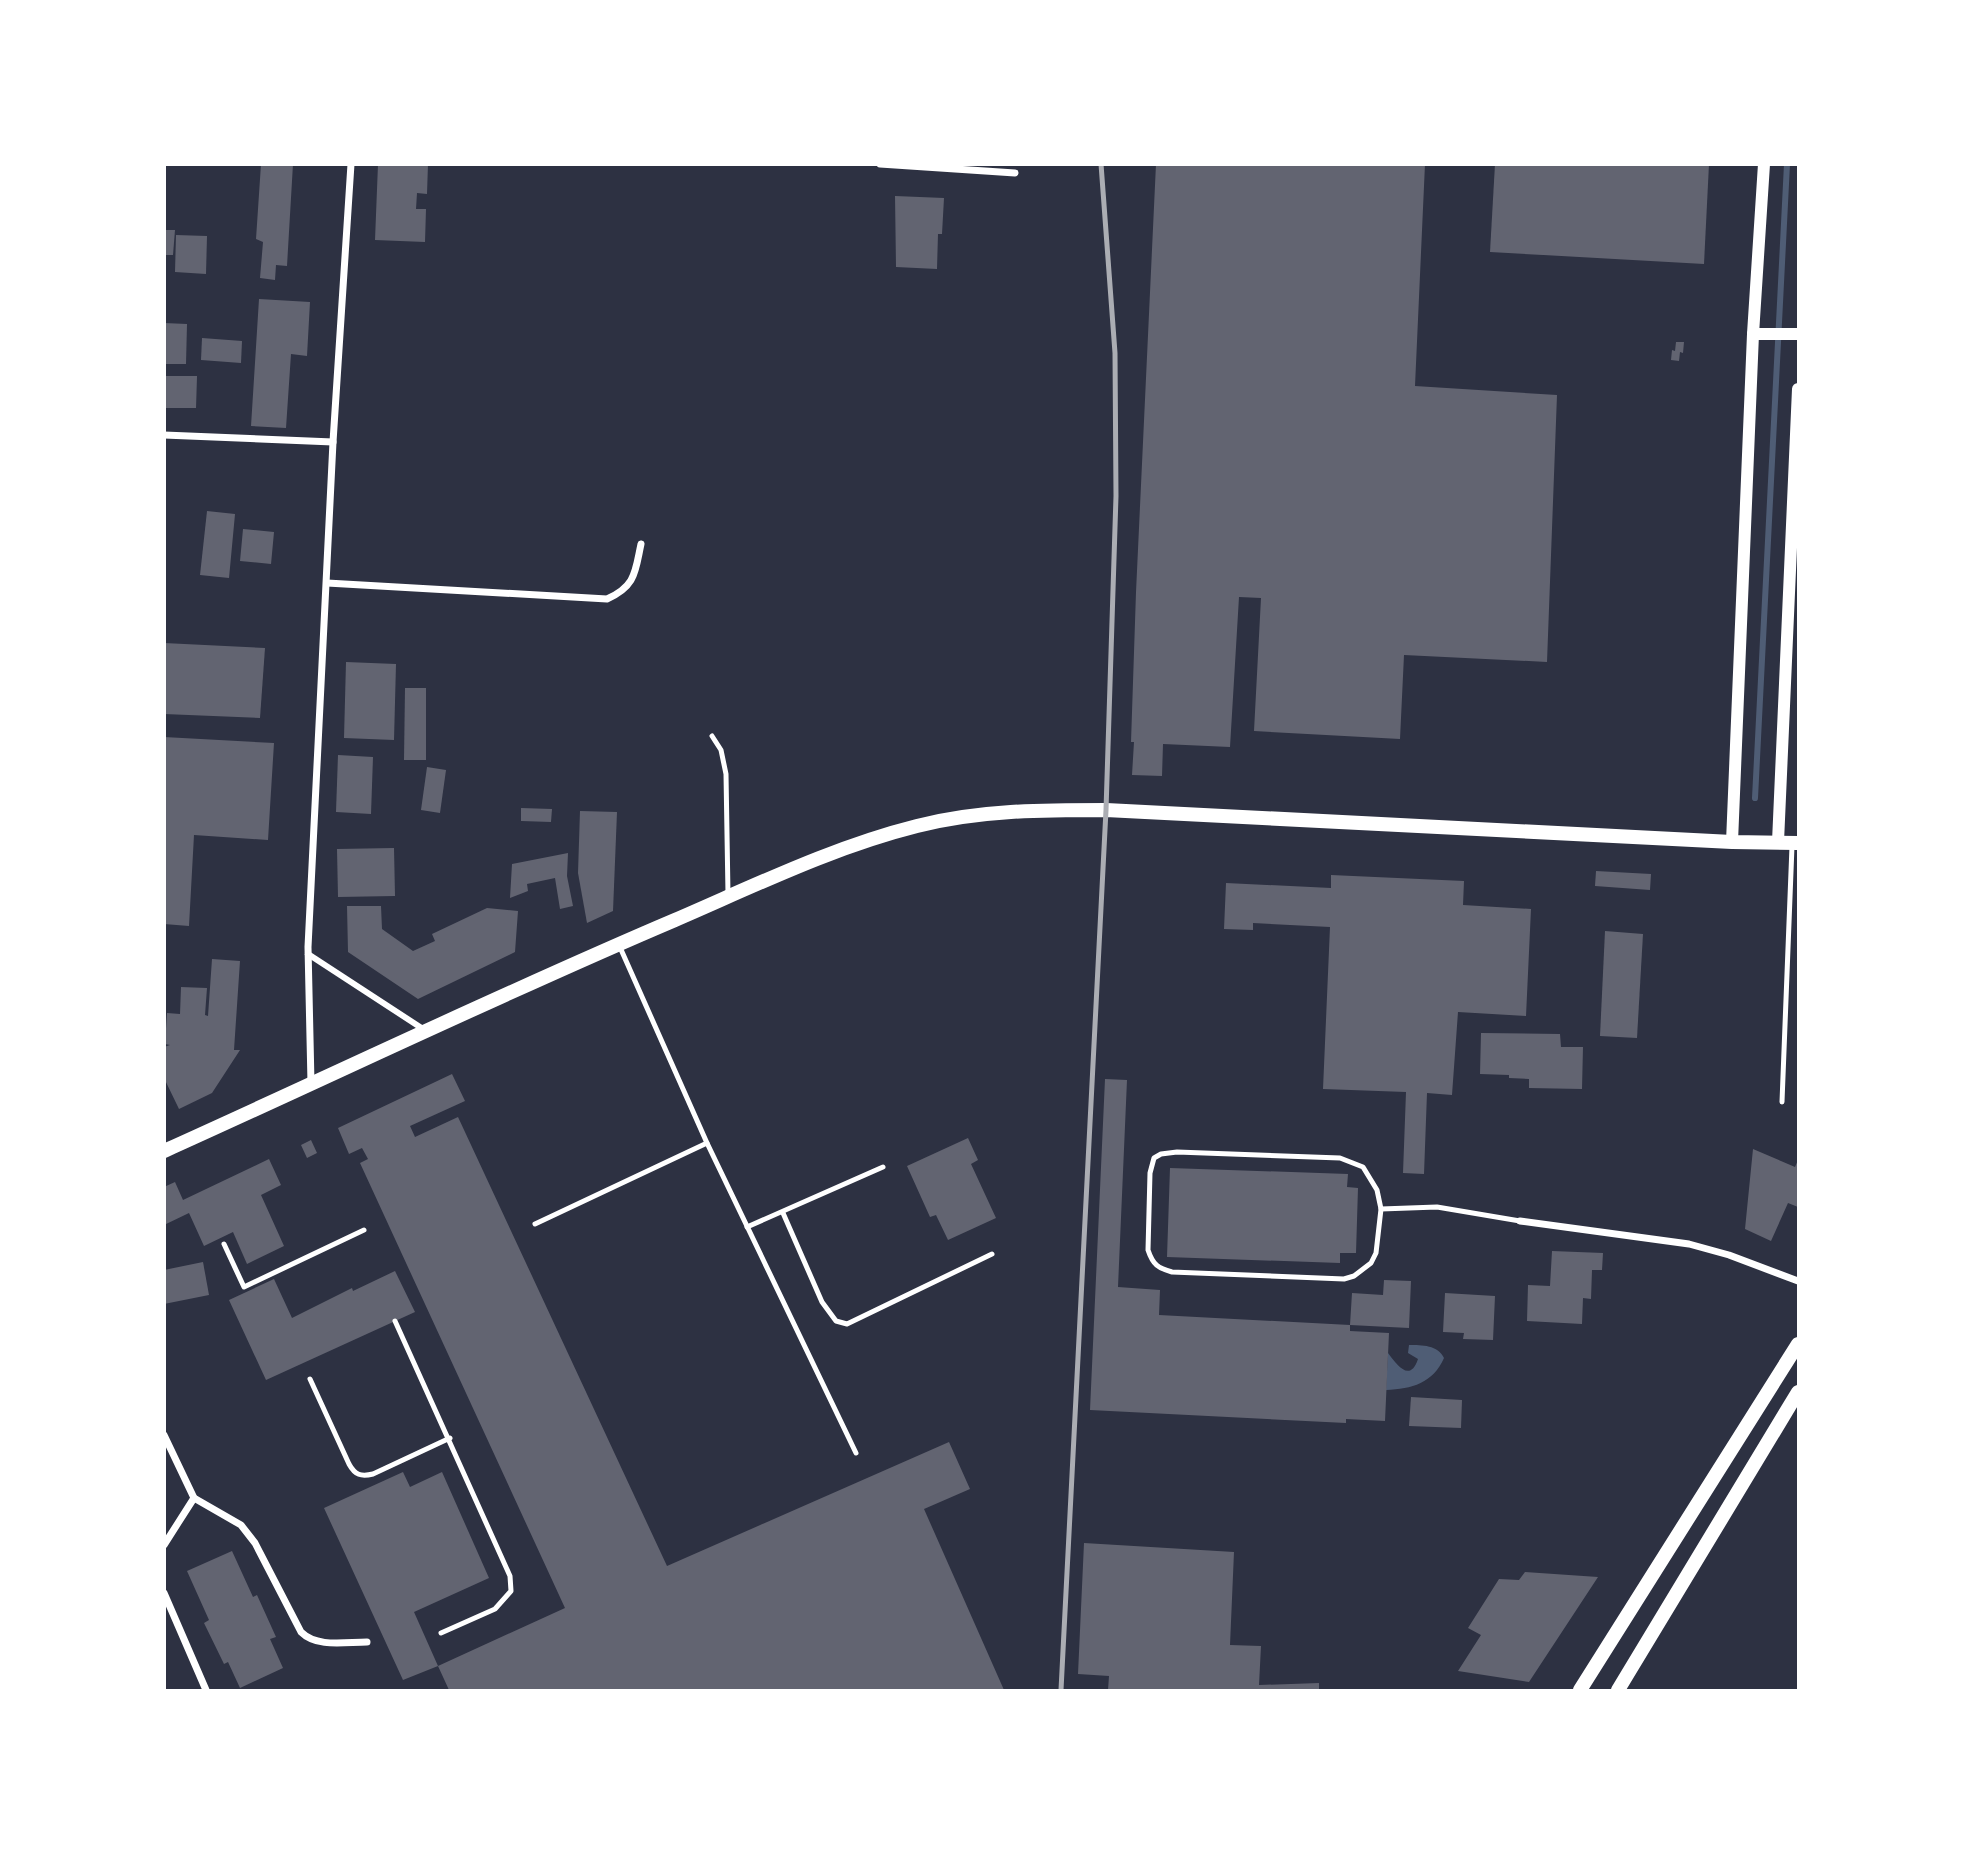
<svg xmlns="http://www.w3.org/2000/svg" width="1963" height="1855" font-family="'Sofia Sans Condensed',sans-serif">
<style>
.water{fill:#4f5d75}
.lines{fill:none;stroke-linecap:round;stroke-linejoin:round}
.stream{stroke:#4f5d75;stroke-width:6}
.building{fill:#626471}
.service{stroke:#fff;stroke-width:5}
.pedestrian{stroke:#fff;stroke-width:6}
.minor{stroke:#fff;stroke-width:7}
.tertiary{stroke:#fff;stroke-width:12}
.secondary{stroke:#fff;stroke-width:14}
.rail{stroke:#abadb3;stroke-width:5}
</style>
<rect width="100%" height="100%" fill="#2d3142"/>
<path class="water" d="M1409 1345C1422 1345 1438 1345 1444 1358 1433 1383 1412 1389 1386 1390L1388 1353C1397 1365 1410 1383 1418 1359L1408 1353Z"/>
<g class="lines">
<path class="stream" d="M1755 798 1787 164"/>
</g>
<g class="building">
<path d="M261 164H293L287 266 276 265 275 280 260 278 263 242 256 239Z"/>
<path d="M378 164H428L427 194 417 193 416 209H426L425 242 375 240Z"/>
<path d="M1156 164H1425L1415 386 1557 395 1547 662 1404 655 1400 739 1254 731 1261 598 1239 597 1230 747 1163 744 1162 776 1132 775 1134 742H1131L1136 592Z"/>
<path d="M1495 164H1709L1704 264 1490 252Z"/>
<path d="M895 196 944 198 942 234H938L937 269 896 267Z"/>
<path d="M164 230H175L173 255H164Z"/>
<path d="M176 235 207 236 206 274 175 272Z"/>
<path d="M259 299 310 302 307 356 291 354 286 428 251 426Z"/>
<path d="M164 323 187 324 186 364H164Z"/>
<path d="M202 338 242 341 241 363 201 360Z"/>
<path d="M1676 342H1684L1683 353 1680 352 1679 361 1671 360 1672 350 1675 351Z"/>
<path d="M164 376H197L196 408H164Z"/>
<path d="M207 511 235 514 229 578 200 575Z"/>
<path d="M243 529 274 532 271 564 240 561Z"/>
<path d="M164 643 265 648 260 718 164 714Z"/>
<path d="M346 662 396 664 394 740 344 738Z"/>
<path d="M405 688H426V760H404Z"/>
<path d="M164 737 274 743 268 840 194 835 189 926 164 924Z"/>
<path d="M338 755 373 757 371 814 336 812Z"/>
<path d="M427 767 446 770 440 813 421 810Z"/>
<path d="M521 808 552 809 551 822 521 821Z"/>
<path d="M580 811 617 812 613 911 587 923 578 873Z"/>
<path d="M394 848 395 896 338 897 337 849Z"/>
<path d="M568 853 567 876 573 906 560 909 555 878 527 884 528 891 510 898 512 864Z"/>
<path d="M1596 871 1651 874 1650 890 1595 886Z"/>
<path d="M1331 875 1464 881 1463 905 1531 909 1526 1016 1458 1012 1452 1095 1427 1093 1424 1174 1403 1173 1406 1092 1323 1089 1330 927 1253 923V930L1224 929 1226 883 1331 888Z"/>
<path d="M347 906H381L382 929 413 951 435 941 432 934 487 908 518 911 515 952 418 999 348 952Z"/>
<path d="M1605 931 1643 934 1637 1038 1600 1036Z"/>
<path d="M212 959 240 961 234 1050H240L212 1093 179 1109 164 1078V1047L170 1045 165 1044 167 1013 180 1014 181 987 207 988 205 1015 208 1016Z"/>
<path d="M1481 1033 1560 1034 1561 1047H1583L1582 1089 1529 1088V1079L1509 1078V1075L1480 1074Z"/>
<path d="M452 1074 465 1101 410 1126 415 1137 458 1117 667 1566 949 1442 970 1489 924 1509 1004 1690H449L438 1666 565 1608 360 1163 368 1159 362 1148 349 1154 338 1128Z"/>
<path d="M1105 1079 1127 1080 1118 1287 1160 1290 1159 1315 1350 1325 1352 1293 1383 1295 1384 1280 1411 1281 1409 1328 1350 1325V1331L1389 1333 1385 1421 1346 1419V1423L1090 1410Z"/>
<path d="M968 1138 978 1160 971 1164 996 1218 948 1240 936 1215 930 1217 907 1166Z"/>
<path d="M311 1140 317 1153 307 1158 301 1145Z"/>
<path d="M1753 1149 1795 1167 1798 1160V1207L1788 1203 1771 1241 1745 1229Z"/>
<path d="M269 1159 281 1185 261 1195 284 1246 247 1264 233 1232 204 1246 189 1213 164 1225V1187L175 1182 183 1200Z"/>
<path d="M1170 1168 1348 1174 1347 1187 1358 1188 1356 1253H1340V1263L1167 1257Z"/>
<path d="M1552 1251 1603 1253 1602 1270H1592L1591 1299 1583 1298 1582 1324 1527 1321 1528 1285 1550 1286Z"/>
<path d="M203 1262 209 1295 164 1304V1270Z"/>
<path d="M395 1271 415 1312 266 1380 229 1300 274 1279 292 1318 352 1288 353 1291Z"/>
<path d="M1445 1293 1495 1296 1493 1340 1463 1339 1464 1333 1443 1332Z"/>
<path d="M1411 1397 1462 1400 1461 1428 1409 1426Z"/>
<path d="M403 1472 410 1487 442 1472 489 1578 414 1612 438 1666 403 1680 324 1508Z"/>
<path d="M1084 1543 1234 1552 1230 1645 1261 1646 1259 1685 1319 1683V1690H1108L1109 1676 1078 1674Z"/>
<path d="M232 1551 253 1597 257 1595 276 1637 270 1639 283 1668 240 1688 228 1662 224 1664 204 1623 209 1620 187 1571Z"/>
<path d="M1525 1572 1598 1577 1529 1682 1458 1671 1481 1635 1468 1628 1499 1579 1519 1580Z"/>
</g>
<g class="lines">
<g class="service">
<path d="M712 736 721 750 726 774 728 894"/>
<path d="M619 945 707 1143 856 1453"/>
<path d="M1782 1102 1792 846"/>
<path d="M1177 1152 1340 1158 1363 1167 1377 1190 1381 1209 1376 1253 1371 1263 1354 1276 1344 1279 1172 1272C1158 1268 1153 1265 1148 1250L1150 1173 1154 1158 1161 1154Z"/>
<path d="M1381 1209 1437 1207 1520 1221"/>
<path d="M783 1213 822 1302 836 1321 847 1324 992 1254"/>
<path d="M535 1224 707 1143"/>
<path d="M747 1227 883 1167"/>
<path d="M224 1244 244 1287 364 1230"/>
<path d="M395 1321 510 1576 511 1591 495 1609 441 1633"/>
<path d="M310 1379 349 1464C355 1475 361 1477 373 1474L450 1438"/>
</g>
<path class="pedestrian" d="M308 954 423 1029"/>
<g class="minor">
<path d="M880 164 1015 173"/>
<path d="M164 435 333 442"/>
<path d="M327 583 607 599C636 586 635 572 641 544"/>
<path d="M311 1083 308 947 333 442 351 164"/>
<path d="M1520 1221 1689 1244 1729 1255 1798 1281"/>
<path d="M164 1435 194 1498 241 1525 255 1543 301 1632C317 1648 345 1642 367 1642"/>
<path d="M164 1545 194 1498"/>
<path d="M164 1593 206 1690"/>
</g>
<g class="tertiary">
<path d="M1753 334H1798"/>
<path d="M1732 842 1753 334 1764 164"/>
<path d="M1778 842 1798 389"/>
</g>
<g class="secondary">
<path d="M164 1151C335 1074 503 993 675 920 754 886 833 847 917 826 979 810 1042 810 1106 810L1732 842 1798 843"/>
<path d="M1580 1690 1798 1344"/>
<path d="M1618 1690 1798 1392"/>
</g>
<path class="rail" d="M1061 1690 1106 810 1116 496 1115 353 1101 164"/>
</g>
<rect width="1963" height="1855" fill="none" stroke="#ffffff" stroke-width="332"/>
</svg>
